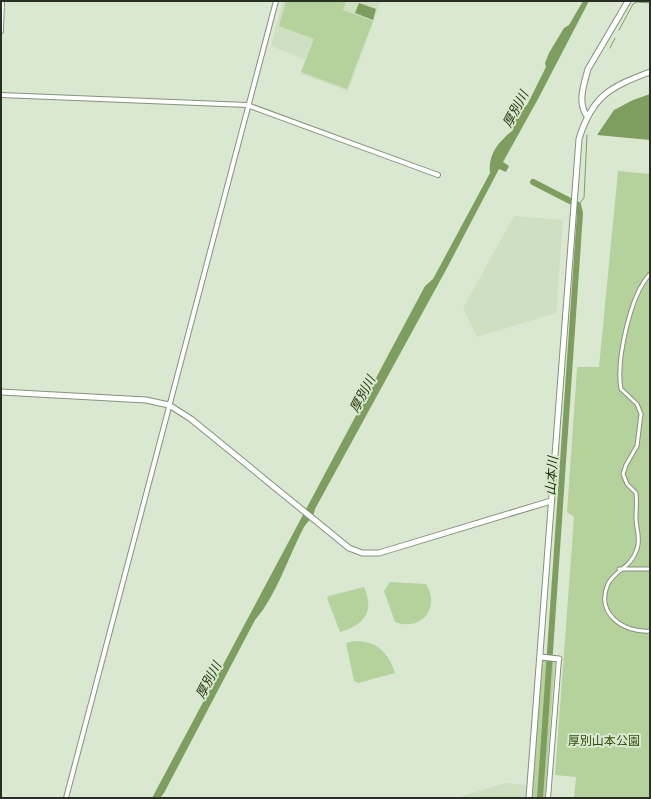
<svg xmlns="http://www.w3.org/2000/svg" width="651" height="799" font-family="Manrope,'Noto Sans JP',sans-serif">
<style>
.built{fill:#cfdfc1}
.green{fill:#b5d29c}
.water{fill:#7d9e5f}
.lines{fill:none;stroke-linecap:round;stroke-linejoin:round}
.stream{stroke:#7d9e5f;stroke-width:1}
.river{stroke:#7d9e5f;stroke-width:6}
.pedestrian-casing{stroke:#85917b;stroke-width:5}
.minor-casing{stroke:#85917b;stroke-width:6}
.tertiary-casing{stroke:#85917b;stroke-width:7}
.pedestrian{stroke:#fff;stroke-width:3}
.minor{stroke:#fff;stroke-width:4}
.tertiary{stroke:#fff;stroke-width:5}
.labels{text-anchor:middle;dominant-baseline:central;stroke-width:4;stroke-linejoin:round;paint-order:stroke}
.park-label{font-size:12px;fill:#304f07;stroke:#dbe8d1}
.water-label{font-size:13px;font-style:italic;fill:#1c3102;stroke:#dbe8d1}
</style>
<rect width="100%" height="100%" fill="#dbe8d1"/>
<g class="built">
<path d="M283 1H381L348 91 301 74 306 60 271 46Z"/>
<path d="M514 216 563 220 556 313 477 337 463 308Z"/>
<path d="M505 783 527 785 526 798H456Z"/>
</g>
<g class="green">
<path d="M286 1H346L343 10 373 21 347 89 301 72 314 39 279 26Z"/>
<path d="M618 171 650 174V798H574L576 777 555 775 574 517 567 512 577 369 578 367H599Z"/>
<path d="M390 582 426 584C441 608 421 632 395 622L384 591Z"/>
<path d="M364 587C375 612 364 625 340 632L327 598 329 596Z"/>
<path d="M354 641C377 641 388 652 395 673L358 683 354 681 346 643Z"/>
<path d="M540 659 555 661 545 798H531Z"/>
</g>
<g class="water">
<path d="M583 1H589L538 99 503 162 509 166 506 172 499 169 447 268 315 509C314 518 307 521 303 529 288 558 276 596 255 620L164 793 160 798H152L425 286 433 279 490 173C488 153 499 142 513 130V123L517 113 527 105 546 67 545 63 549 53 564 28 569 25Z"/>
<path d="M359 3 376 9 373 20 355 13Z"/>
<path d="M650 94V140L597 135 614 110 633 100Z"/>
</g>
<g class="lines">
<g class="stream">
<path d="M619 30 633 4 637 2 650 3"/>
<path d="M610 48 615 38"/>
<path d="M578 205 584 198 587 135"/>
</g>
<path class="river" d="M533 182 578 205 580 213 540 798"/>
<g class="pedestrian-casing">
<g id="pedestrian">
<path d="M650 274C630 295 616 361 621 389L637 404 641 414 637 446 626 465 623 474 627 484 636 493C637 502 636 510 636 518 636 529 641 538 637 549 631 568 615 570 608 584 595 613 623 633 650 631"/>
<path d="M619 569H650"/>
</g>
</g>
<g class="minor-casing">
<g id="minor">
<path d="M1 31 2 1"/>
<path d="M1 95 247 105 438 175"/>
<path d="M66 798 276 1"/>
<path d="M548 798 559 659"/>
</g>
</g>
<g class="tertiary-casing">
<g id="tertiary">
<path d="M587 116C577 103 584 84 588 69L628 1"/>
<path d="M1 392 146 400 169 405 191 419 349 548 362 553H379L551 501"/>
<path d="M541 657 559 659"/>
<path d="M529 798 579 139C592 96 610 87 650 72"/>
</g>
</g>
<use href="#pedestrian" class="pedestrian"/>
<use href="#minor" class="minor"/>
<use href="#tertiary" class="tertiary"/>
</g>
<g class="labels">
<g class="park-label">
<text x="604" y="740">厚別山本公園</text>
</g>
<g class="water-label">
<text transform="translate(515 109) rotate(-62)">厚別川</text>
<text transform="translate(362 394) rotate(-62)">厚別川</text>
<text transform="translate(551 476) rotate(-86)">山本川</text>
<text transform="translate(208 680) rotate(-62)">厚別川</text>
</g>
</g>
<rect width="651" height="799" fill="none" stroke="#2a2f26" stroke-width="4"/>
</svg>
